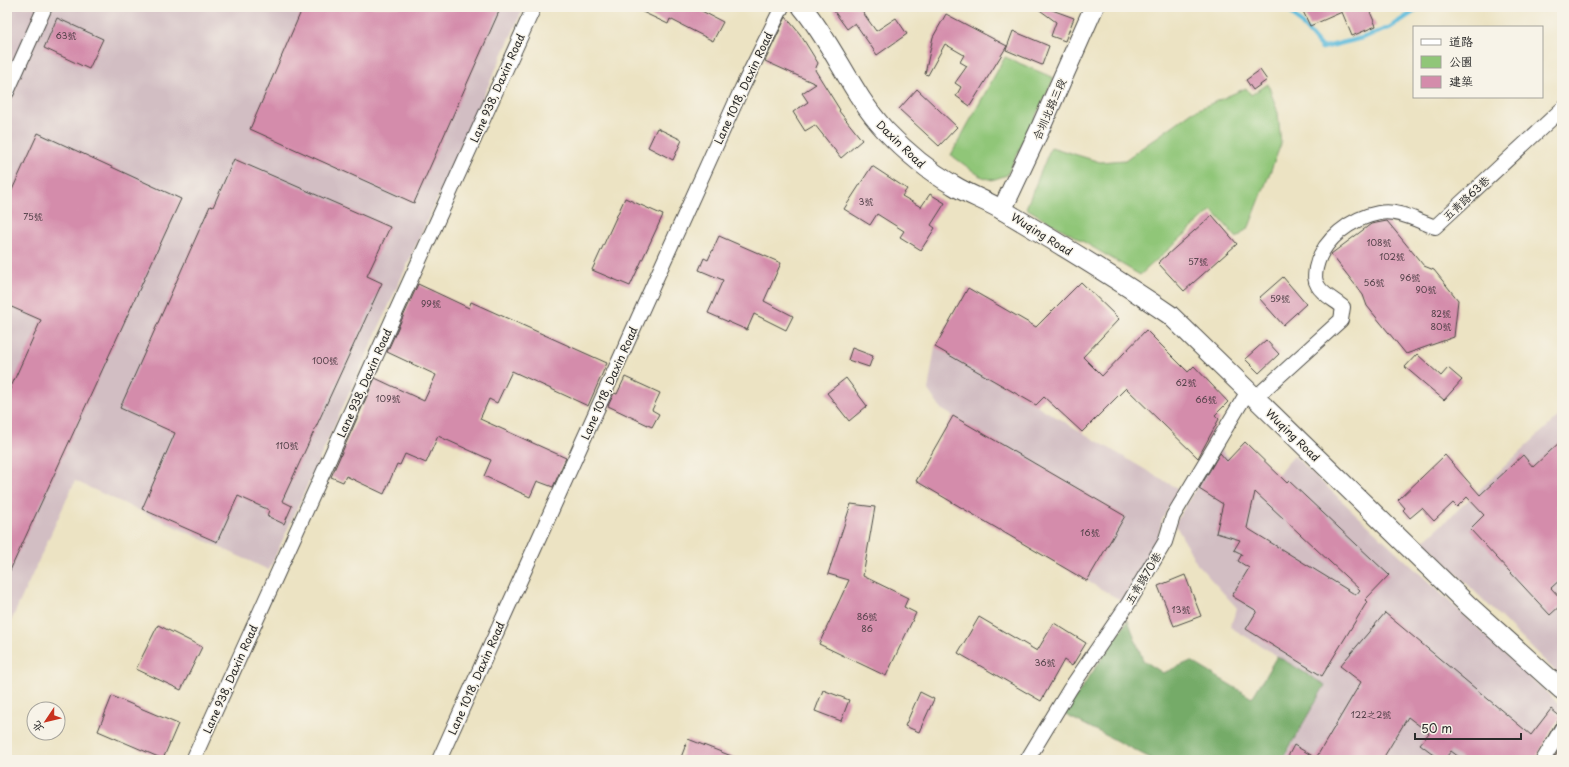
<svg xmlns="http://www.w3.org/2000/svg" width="1569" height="767" font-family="'Playpen Sans','LXGW WenKai TC',sans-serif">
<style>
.industrial{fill:#d2bec3}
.green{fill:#90c678;stroke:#5e7852}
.forest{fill:#74ab68;stroke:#506b4a}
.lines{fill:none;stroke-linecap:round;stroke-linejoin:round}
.stream{stroke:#5ebcdc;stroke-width:4.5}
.building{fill:#d48cab;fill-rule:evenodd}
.street-casing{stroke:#484742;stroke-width:16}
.secondary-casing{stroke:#484742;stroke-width:21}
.street{stroke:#fff;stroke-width:14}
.secondary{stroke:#fff;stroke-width:19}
.labels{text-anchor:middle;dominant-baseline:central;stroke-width:3;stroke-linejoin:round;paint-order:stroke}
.number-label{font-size:9px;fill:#55434b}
.street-label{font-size:11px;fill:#2b2b2b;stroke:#f7f3e8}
</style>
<rect width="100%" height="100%" fill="#f7f3e8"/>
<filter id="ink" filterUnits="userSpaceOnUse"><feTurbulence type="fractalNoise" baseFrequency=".025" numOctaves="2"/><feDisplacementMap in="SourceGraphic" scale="8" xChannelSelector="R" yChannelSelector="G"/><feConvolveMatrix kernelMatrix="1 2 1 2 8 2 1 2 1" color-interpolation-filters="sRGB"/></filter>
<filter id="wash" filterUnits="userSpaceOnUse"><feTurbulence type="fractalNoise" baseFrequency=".012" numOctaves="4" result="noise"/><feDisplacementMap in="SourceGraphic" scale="16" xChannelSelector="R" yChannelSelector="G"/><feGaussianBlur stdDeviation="0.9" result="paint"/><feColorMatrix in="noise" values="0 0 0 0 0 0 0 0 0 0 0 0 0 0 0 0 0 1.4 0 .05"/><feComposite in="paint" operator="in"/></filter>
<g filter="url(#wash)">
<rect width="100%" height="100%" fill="#ece3c3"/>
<g class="industrial">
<path d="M7 7H524L269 570 75 481 7 630Z"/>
<path d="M935 347 1036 405 1178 489 1162 520 1157 542 1122 601 1087 581 1125 516 941 409 928 390Z"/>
<path d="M1562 413V678L1424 541Z"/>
<path d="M1219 448 1263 490 1294 456 1562 707 1532 760H1282L1325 685 1230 627 1237 608 1197 564 1175 524Z"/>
</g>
<g class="green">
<path d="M1005 57 1054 78 1007 175 992 180 980 176 951 155Z"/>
<path d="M1268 84 1278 113 1281 144 1249 227 1237 238 1212 210 1140 275 1026 208 1051 147 1100 162 1125 160 1192 112 1246 88 1251 95Z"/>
</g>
<path class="forest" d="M1128 620 1143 660 1163 673 1191 661 1252 698 1277 656 1325 685 1282 760H1154L1064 714Z"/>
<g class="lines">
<path class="stream" d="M1291 12 1322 48 1362 38 1389 28 1421 7"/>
</g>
<g id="blocks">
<g class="building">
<path d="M303 7H501L414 203 250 129Z"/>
<path d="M632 7H694L723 22 713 41 670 19 668 24Z"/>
<path d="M831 7H859L876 31 896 18 907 34 877 55 855 23 847 29Z"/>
<path d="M1038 7H1044L1074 18 1065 41 1051 36 1056 22 1037 8Z"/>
<path d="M1301 7H1368L1376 26 1352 36 1342 12 1310 26Z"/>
<path d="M946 14 1007 46 970 106 956 96 961 87 955 83 967 66 960 62 964 55 945 44 928 75 925 74 933 37Z"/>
<path d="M786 17 800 34 818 63 815 70 840 110 839 111 862 140 841 158 815 125 805 131 793 112 808 102 802 93 816 84 765 61Z"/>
<path d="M57 18 103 39 89 69 44 48Z"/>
<path d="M1013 31 1049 46 1042 65 1006 50Z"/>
<path d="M1260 70 1267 80 1253 90 1246 80Z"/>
<path d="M917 89 957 127 939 146 899 109Z"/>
<path d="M657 128 682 140 673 160 648 147Z"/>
<path d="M38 133 181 199 7 577V396L41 320 7 305V201Z"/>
<path d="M234 159 390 227 367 276 382 283 282 501 292 506 284 524 267 516 269 510 238 496 217 542 142 509 175 433 120 408 210 206 213 207Z"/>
<path d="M872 166 907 189 902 196 921 207 930 194 945 203 931 225 935 228 921 250 900 237 904 231 877 214 870 225 844 209Z"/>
<path d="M625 198 663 215 630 286 592 270Z"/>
<path d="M1212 215 1237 244 1184 291 1158 263Z"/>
<path d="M1387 221 1424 266 1434 270 1458 300 1454 337 1406 354 1367 306 1363 295 1331 254 1371 224Z"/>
<path d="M719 236 781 263 764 301 793 316 786 330 754 314 747 330 708 313 723 280 699 270 704 258 708 260Z"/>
<path d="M1283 277 1306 304 1283 325 1259 298Z"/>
<path d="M1081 282 1119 319 1083 357 1102 376 1146 330 1188 372 1194 366 1228 402 1215 415 1219 419 1198 458 1126 388 1082 432 1044 397 1036 405 935 347 968 288 1036 327Z"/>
<path d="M418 284 469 308 471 302 607 363 588 406 512 371 497 403 489 399 480 419 566 458 553 487 537 481 530 497 484 476 491 460 438 436 426 463 405 454 400 465 397 464 384 494 346 476 343 482 331 477 375 378 424 401 436 375 387 352Z"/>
<path d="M1266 340 1279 354 1259 373 1245 359Z"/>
<path d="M852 348 873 356 869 367 848 360Z"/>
<path d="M1417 354 1441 376 1448 368 1462 380 1444 400 1405 367Z"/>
<path d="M625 377 660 393 652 410 659 414 652 427 608 406 614 393 617 394Z"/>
<path d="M846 378 867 406 849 421 827 393Z"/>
<path d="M953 416 1125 516 1087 581 916 481Z"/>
<path d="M1562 440V578L1551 588 1562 600V604L1550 615 1470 529 1484 515 1467 497 1457 507 1453 503 1434 521 1422 508 1410 518 1403 510 1405 508 1398 500 1445 455 1480 495 1523 455 1533 467Z"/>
<path d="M1245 442 1287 483 1289 481 1389 575 1365 600 1367 602 1322 676 1246 629 1257 611 1232 596 1249 568 1238 561 1242 554 1234 550 1240 540 1216 533 1223 504 1199 489 1220 453 1227 461ZM1255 492 1360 590 1356 595 1247 528Z"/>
<path d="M851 504 875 507 863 576 908 598 904 607 916 613 886 676 819 644 849 580 828 574Z"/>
<path d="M1185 575 1201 616 1174 626 1158 586Z"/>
<path d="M1385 613 1531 735 1551 709 1562 718 1555 724 1535 760H1463L1451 751 1444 760H1441L1420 744 1429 733 1408 717 1382 760H1286L1294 745 1316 758 1361 682 1340 666Z"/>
<path d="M979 617 1037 651 1054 623 1086 643 1072 666 1064 660 1041 701 958 653Z"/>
<path d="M158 625 202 647 181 690 136 669Z"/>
<path d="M823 690 849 700 841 721 815 711Z"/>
<path d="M920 692 934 699 919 732 905 726Z"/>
<path d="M112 696 178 724 163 759 98 731Z"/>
<path d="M688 739 739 759 738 760H680Z"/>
<path d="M1562 745V760H1553Z"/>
</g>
</g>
</g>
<g filter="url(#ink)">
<use href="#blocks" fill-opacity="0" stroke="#484742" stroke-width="1"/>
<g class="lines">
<g class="street-casing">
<g id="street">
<path d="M7 92 45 7"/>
<path d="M1255 398 1341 320 1343 307C1336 301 1322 294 1318 286 1314 280 1315 275 1316 268 1322 240 1351 218 1379 213 1397 209 1418 221 1435 227L1562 109"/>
<path d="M193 760 534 7"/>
<path d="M439 760 742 88 782 7"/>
<path d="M1027 760 1070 689 1128 604 1165 542 1173 516 1248 391"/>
<path d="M1543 760 1562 728"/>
</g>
</g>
<g class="secondary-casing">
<g id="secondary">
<path d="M802 7C834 45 851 93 885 130 905 151 927 170 953 185 969 195 987 201 1004 211 1060 244 1116 278 1170 315L1468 605 1562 690"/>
<path d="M1002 210 1040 129 1094 7"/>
</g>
</g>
<use href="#street" class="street"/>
<use href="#secondary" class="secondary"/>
</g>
</g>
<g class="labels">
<g class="number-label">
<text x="66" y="35">63號</text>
<text x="866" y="201">3號</text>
<text x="33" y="216">75號</text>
<text x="1379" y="242">108號</text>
<text x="1392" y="256">102號</text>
<text x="1198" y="261">57號</text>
<text x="1410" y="277">96號</text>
<text x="1374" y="282">56號</text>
<text x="1426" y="289">90號</text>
<text x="1280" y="298">59號</text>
<text x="431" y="303">99號</text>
<text x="1441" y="313">82號</text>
<text x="1441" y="326">80號</text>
<text x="325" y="360">100號</text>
<text x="1186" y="382">62號</text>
<text x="388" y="398">109號</text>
<text x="1206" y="399">66號</text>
<text x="287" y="445">110號</text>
<text x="1090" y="532">16號</text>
<text x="1181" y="609">13號</text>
<text x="867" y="616">86號</text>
<text x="867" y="628">86</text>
<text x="1045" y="662">36號</text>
<text x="1371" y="714">122之2號</text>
</g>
<g class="street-label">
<text transform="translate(497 88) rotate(-66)">Lane 938, Daxin Road</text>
<text transform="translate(743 88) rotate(-65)">Lane 1018, Daxin Road</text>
<text transform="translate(1049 109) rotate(-66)">合圳北路三段</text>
<text transform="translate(901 144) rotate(44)">Daxin Road</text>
<text transform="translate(1466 198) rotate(-43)">五青路63巷</text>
<text transform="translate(1042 234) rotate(32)">Wuqing Road</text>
<text transform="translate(364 383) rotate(-66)">Lane 938, Daxin Road</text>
<text transform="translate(609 383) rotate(-66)">Lane 1018, Daxin Road</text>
<text transform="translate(1293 435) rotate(44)">Wuqing Road</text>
<text transform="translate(1143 578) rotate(-59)">五青路70巷</text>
<text transform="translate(476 678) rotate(-66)">Lane 1018, Daxin Road</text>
<text transform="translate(230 679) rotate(-66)">Lane 938, Daxin Road</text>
</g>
</g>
<rect width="1569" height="767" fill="none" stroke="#f7f3e8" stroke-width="24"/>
<rect x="1413" y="26" width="130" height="72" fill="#f7f3e8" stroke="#a5a39c"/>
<rect x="1421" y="39" width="20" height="6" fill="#ffffff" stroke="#a5a39c"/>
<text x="1449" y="46" font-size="12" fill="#2b2b2b">道路</text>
<rect x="1421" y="56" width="20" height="12" fill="#90c678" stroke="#a5a39c"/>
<text x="1449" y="66" font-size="12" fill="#2b2b2b">公園</text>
<rect x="1421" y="76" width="20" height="12" fill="#d48cab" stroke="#a5a39c"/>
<text x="1449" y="86" font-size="12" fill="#2b2b2b">建築</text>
<g transform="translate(46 721) rotate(235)"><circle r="19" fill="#f7f3e8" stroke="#a5a39c"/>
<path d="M0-3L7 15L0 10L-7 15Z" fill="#c8321e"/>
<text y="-6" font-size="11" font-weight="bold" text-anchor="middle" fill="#2b2b2b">北</text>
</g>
<path d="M1415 733v6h106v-6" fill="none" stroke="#2b2b2b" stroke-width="2"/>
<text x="1421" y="733" font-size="12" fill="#2b2b2b" stroke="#f7f3e8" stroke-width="3" paint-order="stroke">50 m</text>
</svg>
